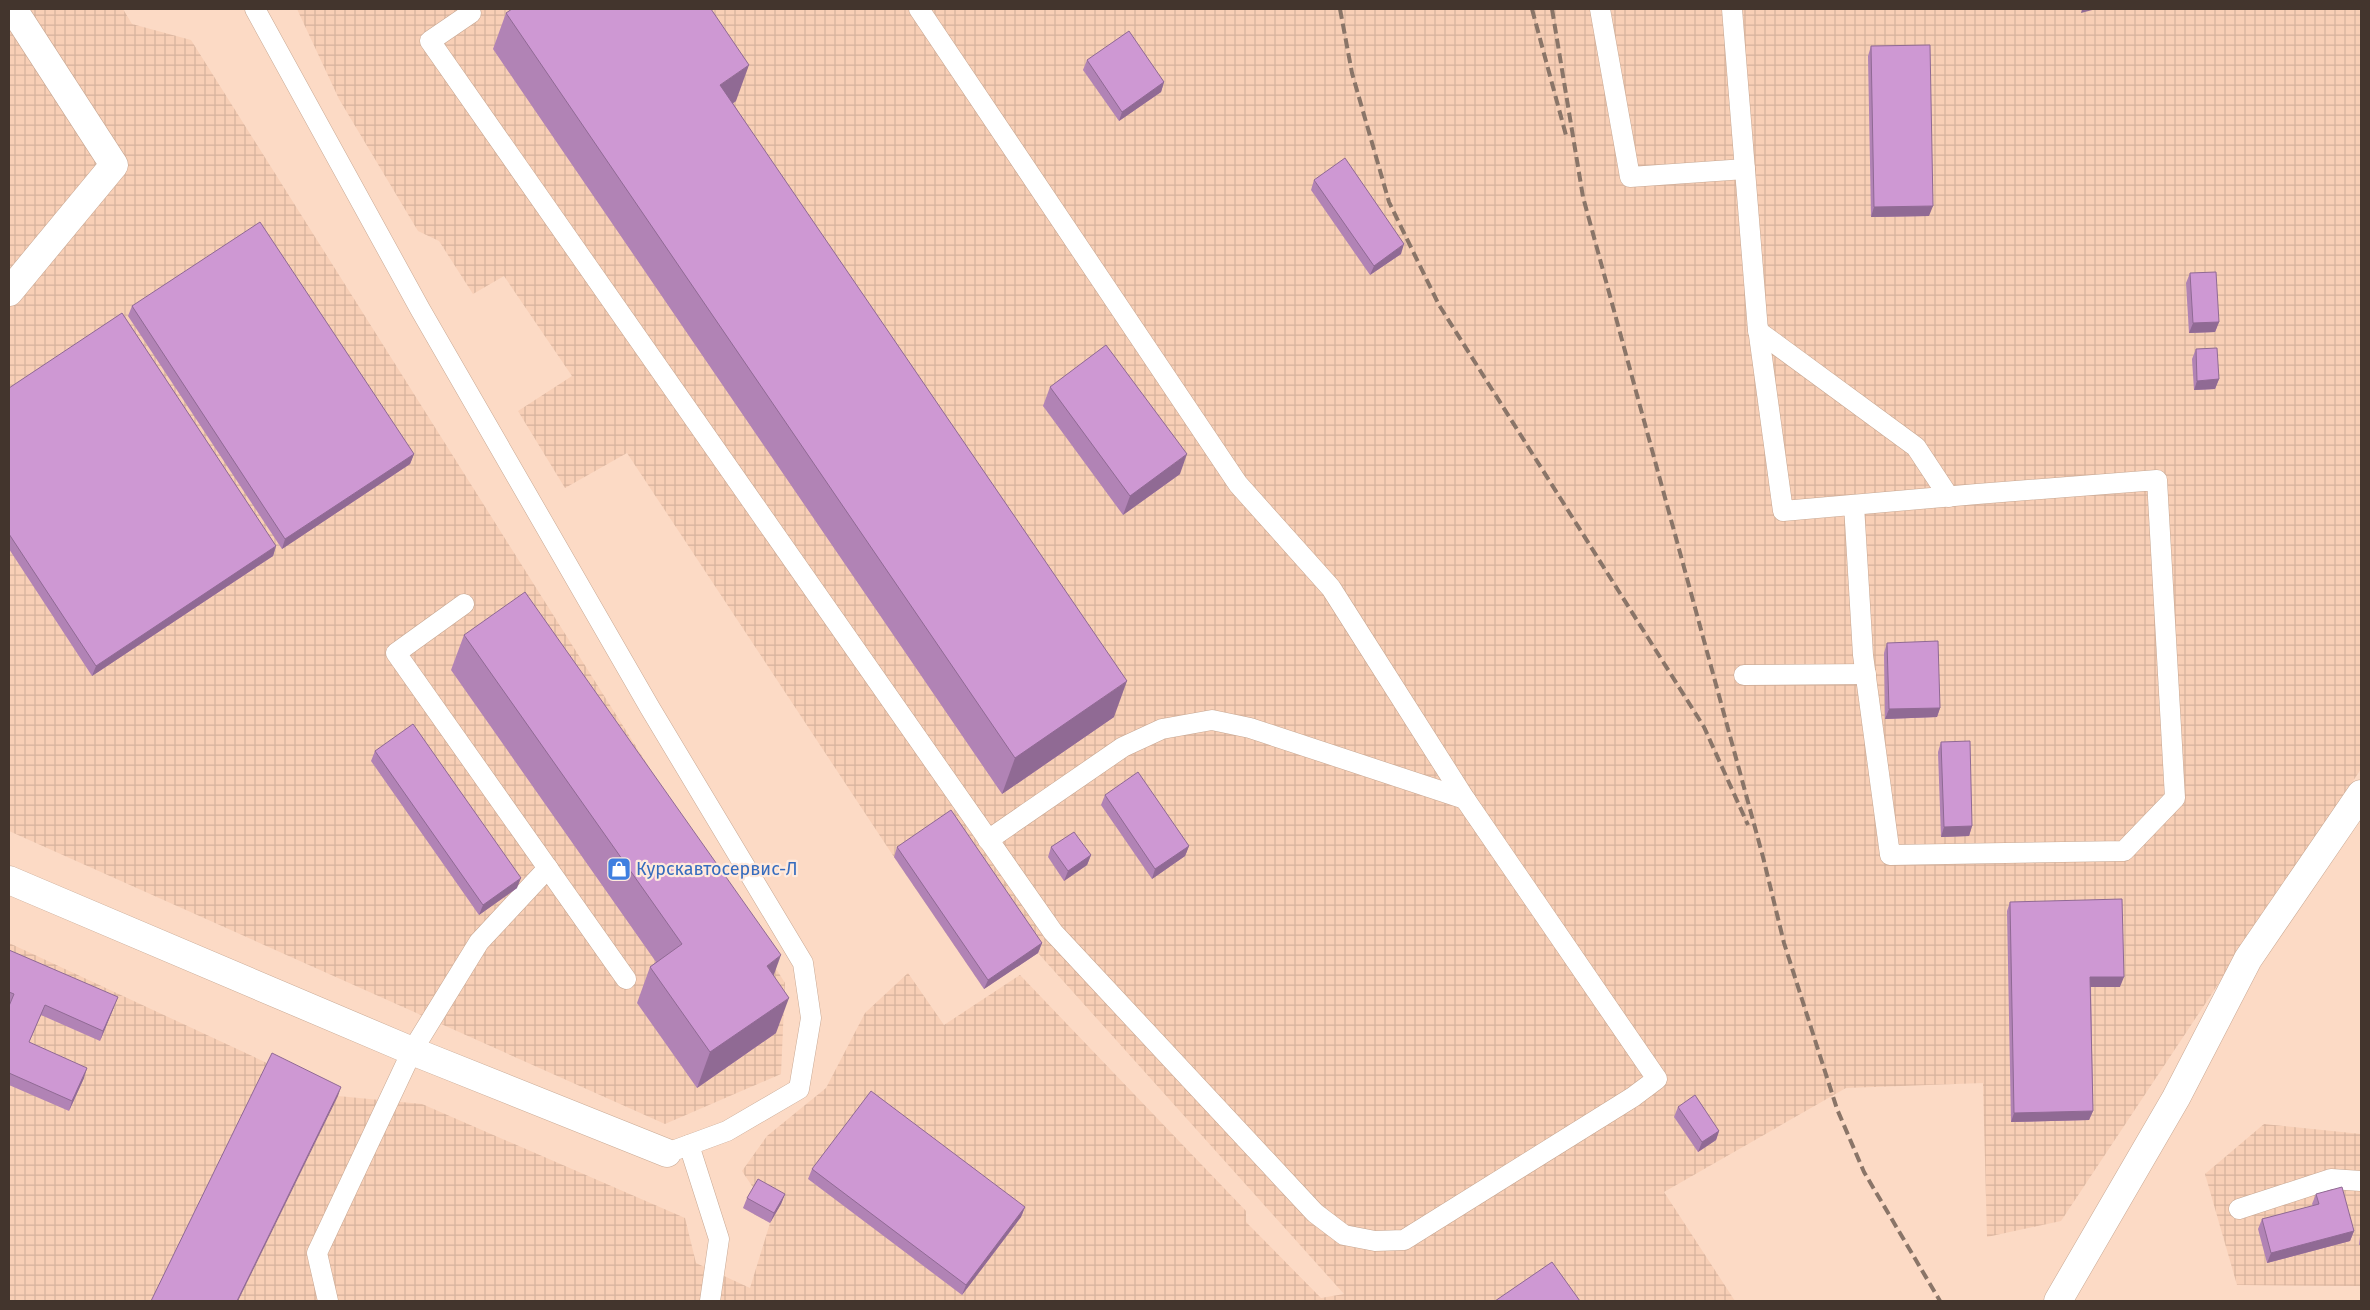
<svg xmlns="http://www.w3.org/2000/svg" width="2370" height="1310" font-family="'Fira Sans',sans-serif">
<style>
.industrial{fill:url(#industrial-grid)}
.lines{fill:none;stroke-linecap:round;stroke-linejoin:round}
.lane-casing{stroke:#c8a893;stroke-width:21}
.street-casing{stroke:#c8a893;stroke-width:29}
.lane{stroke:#fff;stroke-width:20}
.street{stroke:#fff;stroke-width:28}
.rail{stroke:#8a7568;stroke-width:4;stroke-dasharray:10 5;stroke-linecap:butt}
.wall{fill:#b183b5}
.shaded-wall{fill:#906a94}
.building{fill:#ce98d3;stroke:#906a94}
.labels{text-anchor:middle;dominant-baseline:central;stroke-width:4.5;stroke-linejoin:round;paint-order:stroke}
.shop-label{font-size:18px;fill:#366cbe;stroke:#ffeadd;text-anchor:start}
</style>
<defs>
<pattern id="industrial-grid" width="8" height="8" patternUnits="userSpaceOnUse" patternTransform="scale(1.25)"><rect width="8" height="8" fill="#f8cfb6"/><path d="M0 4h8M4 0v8" fill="none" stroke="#d6b29d"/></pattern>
</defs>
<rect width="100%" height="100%" fill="#fcdac5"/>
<g class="industrial">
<path d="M9 9H123L132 24 191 40 785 983 781 1074 665 1124 9 831Z"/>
<path d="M297 9H2361V769L2061 1221 1987 1237 1983 1083 1846 1088 1664 1192 1735 1301H9V943L338 1096 422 1104 685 1218 696 1263 750 1288 770 1223 743 1208 754 1189 742 1171 767 1136 826 1088 865 1013 908 973 944 1025 1020 975 1246 1211V1222L1321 1298 1344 1294 1038 953 984 989 894 857 627 453 565 488 518 411 572 376 504 276 473 294 439 241 418 231 339 99Z"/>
<path d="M2264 1124 2361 1134V1286L2237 1285 2205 1174Z"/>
</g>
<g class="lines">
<g class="lane-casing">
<g id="lane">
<path d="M255 9 420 309 650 708 803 963 811 1018 799 1089 727 1131 667 1153"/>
<path d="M467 9 471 13 430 41 1053 932 1315 1213 1344 1235 1375 1241 1404 1240 1633 1097 1657 1079 1465 799 1331 588 1238 484 919 9"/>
<path d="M1600 9 1630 177 1745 169"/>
<path d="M1732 9 1758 331 1916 447 1949 497"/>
<path d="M1758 328 1783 511C1848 505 1913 500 1977 494L2157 480 2175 798 2124 851 1890 855 1863 655 1854 505"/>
<path d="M464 604 396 653 626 979"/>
<path d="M1744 675 1866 674"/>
<path d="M988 840 1123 747 1162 729 1212 720 1250 728 1465 799"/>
<path d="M689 1145 719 1239 710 1301"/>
<path d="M2239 1209 2331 1179 2361 1181"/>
<path d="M328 1301 317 1253 412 1051 479 942 548 868"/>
</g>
</g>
<g class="street-casing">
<g id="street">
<path d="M9 292 114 165 13 9"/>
<path d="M9 880 412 1051 667 1153"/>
<path d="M2058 1301 2176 1098 2248 959 2361 794"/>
</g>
</g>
<use href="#lane" class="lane"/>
<use href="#street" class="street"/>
<g class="rail">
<path d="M1340 9 1352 73 1389 202 1439 305 1704 727 1748 825"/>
<path d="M1532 9 1567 139"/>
<path d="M1552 9 1583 197 1763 857 1784 943 1837 1109 1864 1172 1940 1301"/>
</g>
</g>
<g class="wall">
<path d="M506 13 736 101 733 103 1114 717 1002 794 493 49Z"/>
<path d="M1871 46 1929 216 1871 217 1868 56Z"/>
<path d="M1087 60 1164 82 1161 92 1119 121 1083 70Z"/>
<path d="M1314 180 1401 254 1370 275 1311 190Z"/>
<path d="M2190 273 2219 322 2215 332 2189 333 2186 283Z"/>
<path d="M132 306 414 454 410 464 282 549 128 316Z"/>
<path d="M2196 349 2219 379 2215 389 2194 390 2192 359Z"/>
<path d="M1050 387 1180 474 1123 515 1043 406Z"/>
<path d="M9 388 276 546 273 556 92 676 9 549Z"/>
<path d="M464 635 773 975 776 1033 697 1088 637 1003 650 967 656 962 451 670Z"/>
<path d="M1887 643 1940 708 1937 717 1885 719 1884 653Z"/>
<path d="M1941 742 1972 826 1969 836 1941 837 1938 752Z"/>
<path d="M375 751 517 888 479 915 371 761Z"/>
<path d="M1105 795 1189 846 1185 856 1152 879 1101 805Z"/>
<path d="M897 847 1042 943 1038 953 984 989 894 857Z"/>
<path d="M1051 847 1091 855 1087 865 1064 881 1048 857Z"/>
<path d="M2010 902 2120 987H2091L2093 1111 2089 1120 2011 1122 2007 911Z"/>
<path d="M9 950 114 1007 100 1041 41 1015 29 1042 84 1078 69 1111 9 1085V1006L10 1003H9Z"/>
<path d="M1678 1107 1719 1131 1716 1140 1698 1152 1674 1117Z"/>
<path d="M812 1169 1025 1207 1021 1217 962 1295 808 1179Z"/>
<path d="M785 1194 781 1204 770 1223 743 1208 747 1198Z"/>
<path d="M2316 1194 2354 1231 2350 1241 2267 1263 2258 1229 2262 1219 2313 1206 2312 1204Z"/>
<path d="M2361 1227V1245H2359Z"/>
</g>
<g class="shaded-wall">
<path d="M2082 9H2096L2081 13Z"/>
<path d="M749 65 736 101 707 121 720 85Z"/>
<path d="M1164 82 1161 92 1119 121 1122 112Z"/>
<path d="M1933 206 1929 216 1871 217 1874 207Z"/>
<path d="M1404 244 1401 254 1370 275 1374 266Z"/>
<path d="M2219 322 2215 332 2189 333 2193 323Z"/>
<path d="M2219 379 2215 389 2194 390 2197 381Z"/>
<path d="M414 454 410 464 282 549 285 539Z"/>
<path d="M1187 454 1180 474 1123 515 1130 496Z"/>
<path d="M276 546 273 556 92 676 96 666Z"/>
<path d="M1127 681 1114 717 1002 794 1015 758Z"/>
<path d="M1940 708 1937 717 1885 719 1889 709Z"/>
<path d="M1972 826 1969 836 1941 837 1944 827Z"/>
<path d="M1189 846 1185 856 1152 879 1155 869Z"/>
<path d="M1091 855 1087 865 1064 881 1068 871Z"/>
<path d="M521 878 517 888 479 915 483 905Z"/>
<path d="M1042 943 1038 953 984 989 988 980Z"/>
<path d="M781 955 768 991 767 966Z"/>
<path d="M2090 977H2124L2120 987H2087Z"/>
<path d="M118 997 114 1007 100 1041 103 1031Z"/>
<path d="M789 998 776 1033 697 1088 710 1052Z"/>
<path d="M87 1068 84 1078 69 1111 72 1101Z"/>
<path d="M341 1087 338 1096 238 1301H237Z"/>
<path d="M2093 1111 2089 1120 2011 1122 2014 1113Z"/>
<path d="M1719 1131 1716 1140 1698 1152 1702 1142Z"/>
<path d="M785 1194 781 1204 770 1223 774 1213Z"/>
<path d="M1025 1207 1021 1217 962 1295 966 1285Z"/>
<path d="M2354 1231 2350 1241 2267 1263 2271 1253Z"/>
</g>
<g class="building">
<path d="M512 9H711L749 65 720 85 1127 681 1015 758 506 13Z"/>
<path d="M1129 31 1164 82 1122 112 1087 60Z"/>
<path d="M1930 45 1933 206 1874 207 1871 46Z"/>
<path d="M1345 158 1404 244 1374 266 1314 180Z"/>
<path d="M260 222 414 454 285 539 132 306Z"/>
<path d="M2216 272 2219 322 2193 323 2190 273Z"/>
<path d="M122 313 276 546 96 666 9 534V388Z"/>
<path d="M1106 345 1187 454 1130 496 1050 387Z"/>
<path d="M2217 348 2219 379 2197 381 2196 349Z"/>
<path d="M525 592 781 955 767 966 789 998 710 1052 650 967 682 944 464 635Z"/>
<path d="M1938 641 1940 708 1889 709 1887 643Z"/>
<path d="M413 724 521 878 483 905 375 751Z"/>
<path d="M1970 741 1972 826 1944 827 1941 742Z"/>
<path d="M1138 772 1189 846 1155 869 1105 795Z"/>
<path d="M951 810 1042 943 988 980 897 847Z"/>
<path d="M1074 832 1091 855 1068 871 1051 847Z"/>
<path d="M2122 899 2124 977H2090L2093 1111 2014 1113 2010 902Z"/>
<path d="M9 950 118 997 103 1031 45 1005 29 1042 87 1068 72 1101 9 1073V1006L14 994 9 992Z"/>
<path d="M272 1053 341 1087 237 1301H151Z"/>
<path d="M871 1091 1025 1207 966 1285 812 1169Z"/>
<path d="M1695 1095 1719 1131 1702 1142 1678 1107Z"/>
<path d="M758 1179 785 1194 774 1213 747 1198Z"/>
<path d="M2342 1187 2354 1231 2271 1253 2262 1219 2319 1204 2316 1194Z"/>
<path d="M1552 1262 1580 1301H1495Z"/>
</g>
<defs>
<g id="shop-square" transform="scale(1.25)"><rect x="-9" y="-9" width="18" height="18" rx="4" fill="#3f7fe0" stroke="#ffeadd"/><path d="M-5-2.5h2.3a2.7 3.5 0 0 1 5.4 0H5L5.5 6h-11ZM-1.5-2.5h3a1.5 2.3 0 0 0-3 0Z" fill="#fff"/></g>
</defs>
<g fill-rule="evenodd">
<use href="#shop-square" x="619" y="869"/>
</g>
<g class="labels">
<g class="shop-label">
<text x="636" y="869">Курскавтосервис-Л</text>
</g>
</g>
<rect width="2370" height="1310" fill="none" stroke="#43352d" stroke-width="20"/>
</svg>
